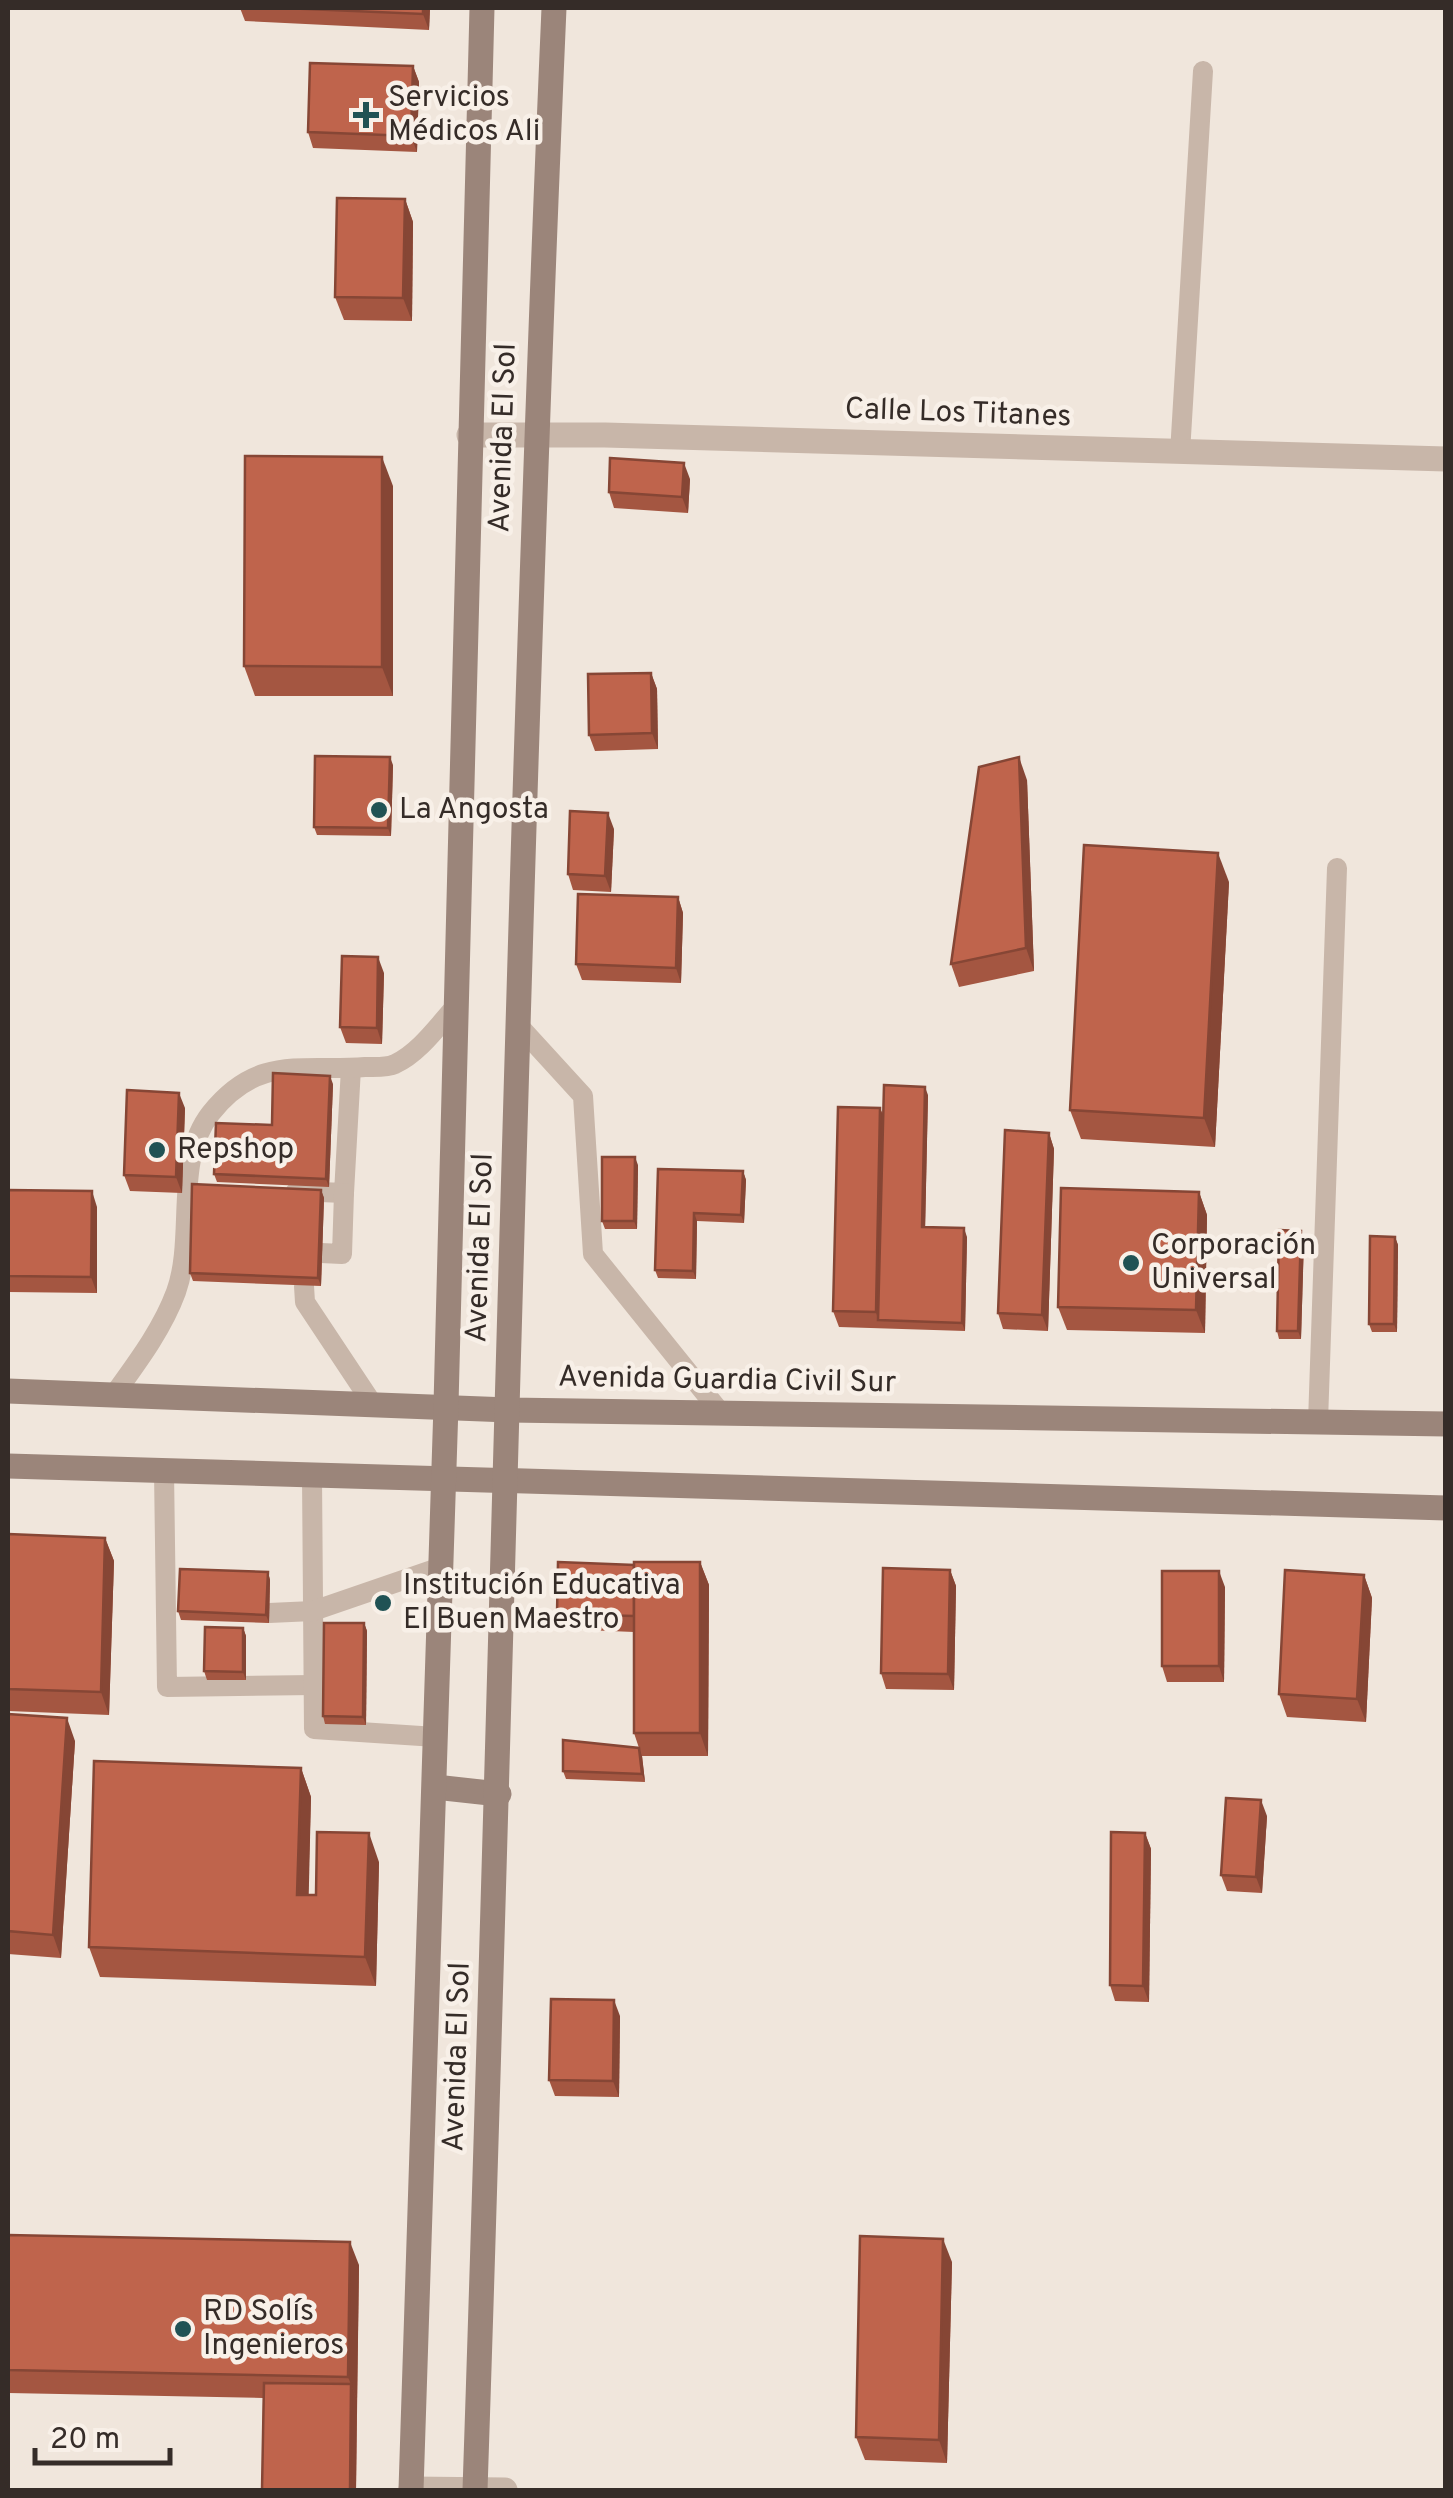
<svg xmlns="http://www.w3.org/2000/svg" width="1453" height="2498" font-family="Overpass,sans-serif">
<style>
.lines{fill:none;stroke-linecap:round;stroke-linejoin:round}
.lane{stroke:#c8b6a9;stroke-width:20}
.street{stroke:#c8b6a9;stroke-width:25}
.secondary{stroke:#9b857a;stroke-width:25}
.wall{fill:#a45641}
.shaded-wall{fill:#864635}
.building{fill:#bf644c;stroke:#864635;stroke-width:2.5}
.poi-dot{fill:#205254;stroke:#f8f0e8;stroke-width:4}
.labels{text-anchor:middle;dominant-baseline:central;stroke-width:9;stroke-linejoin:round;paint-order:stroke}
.poi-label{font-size:30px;fill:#352c28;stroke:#f8f0e8;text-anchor:start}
.street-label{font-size:30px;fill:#352c28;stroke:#f8f0e8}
</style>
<rect width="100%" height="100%" fill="#f0e6dc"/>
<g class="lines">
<g class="lane">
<path d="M1180 453 1203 71"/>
<path d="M519 1026 583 1096 593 1254 721 1413"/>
<path d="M296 1191 344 1193 351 1068"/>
<path d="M321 1253 342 1254 344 1193"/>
<path d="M304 1286 305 1302 372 1403"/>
<path d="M113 1396C136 1364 162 1330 176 1292 196 1237 173 1161 211 1113 258 1054 302 1072 365 1067 374 1067 387 1068 395 1064 419 1053 438 1026 456 1006"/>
<path d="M1318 1422 1337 868"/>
<path d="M164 1471 167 1687 314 1685"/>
<path d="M312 1476 314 1729 436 1737"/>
<path d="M269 1613 313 1611 441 1567"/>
</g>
<g class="street">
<path d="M469 435H605L1446 459"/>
<path d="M411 2489 505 2490"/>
</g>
<g class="secondary">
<path d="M8 1391 509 1410 1446 1424"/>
<path d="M8 1466 1446 1508"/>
<path d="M435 1787 499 1794"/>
<path d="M411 2490 446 1405 482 8"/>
<path d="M475 2490C503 1663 518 835 554 8"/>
</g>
</g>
<g class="wall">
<path d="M240 8H430L429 30 245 21Z"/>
<path d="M413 66 419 82 417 152 313 148 308 132Z"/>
<path d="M405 199 413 222 412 321 344 320 335 297Z"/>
<path d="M690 479 688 513 614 508 609 492Z"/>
<path d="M393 486V696H255L244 666Z"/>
<path d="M651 673 657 689 658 749 595 751 589 735Z"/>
<path d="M393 765 391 836 317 835 314 827Z"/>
<path d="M1027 780 1034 971 959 987 951 964Z"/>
<path d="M614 829 611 892 573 890 568 874Z"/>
<path d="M1229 882 1215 1147 1081 1139 1070 1110Z"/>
<path d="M678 897 683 913 681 983 582 980 576 964Z"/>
<path d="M384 973 382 1044 346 1043 340 1027Z"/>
<path d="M333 1084 329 1187 217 1182 214 1174 272 1125Z"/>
<path d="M928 1095 925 1227 967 1237 965 1331 839 1327 833 1311 880 1108 884 1117Z"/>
<path d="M185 1108 182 1193 130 1191 124 1175Z"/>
<path d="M1049 1133 1054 1149 1048 1331 1003 1329 998 1313Z"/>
<path d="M638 1165 637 1229H605L602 1221Z"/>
<path d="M658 1169 743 1171 746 1180 744 1223 697 1221 696 1279 658 1278 655 1270Z"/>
<path d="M8 1190 97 1207V1293L8 1292Z"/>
<path d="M321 1190 324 1198 321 1286 193 1281 190 1273Z"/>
<path d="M1199 1192 1207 1215 1205 1333 1067 1330 1058 1307Z"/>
<path d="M1395 1237 1398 1245 1397 1332H1372L1369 1324Z"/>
<path d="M1304 1239 1301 1339H1279L1277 1331Z"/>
<path d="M8 1534 105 1538 114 1561 109 1715 8 1711Z"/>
<path d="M700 1562 709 1585 708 1756H642L645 1782 566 1779 563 1771 639 1748 634 1733V1632L562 1629 557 1614 634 1565Z"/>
<path d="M950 1570 956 1586 954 1690 886 1689 881 1673Z"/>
<path d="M268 1572 270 1580 269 1623 181 1620 178 1611Z"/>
<path d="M1364 1575 1372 1598 1366 1722 1287 1717 1279 1694Z"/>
<path d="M1225 1587 1224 1682H1167L1162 1666Z"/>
<path d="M364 1623 367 1631 366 1725 325 1724 323 1716Z"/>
<path d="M243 1628 246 1636V1680H207L204 1671Z"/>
<path d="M8 1714 75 1741 61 1958 8 1954Z"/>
<path d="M301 1768 311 1797 308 1895H316L379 1862 376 1986 100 1977 89 1947Z"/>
<path d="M1267 1816 1262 1893 1227 1891 1221 1875Z"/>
<path d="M1145 1833 1151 1849 1149 2002 1115 2001 1110 1985Z"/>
<path d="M620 2016 619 2097 555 2096 549 2080Z"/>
<path d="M8 2235 359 2265 356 2490H262L263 2398 8 2393Z"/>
<path d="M952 2262 947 2463 865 2460 856 2437Z"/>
</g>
<g class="shaded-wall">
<path d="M423 8H430L429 30 423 14Z"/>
<path d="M413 66 419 82 417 152 411 136Z"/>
<path d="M405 199 413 222 412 321 403 298Z"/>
<path d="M382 457 393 486V696L382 667Z"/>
<path d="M684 463 690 479 688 513 682 497Z"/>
<path d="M651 673 657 689 658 749 652 733Z"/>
<path d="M390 757 393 765 391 836 388 828Z"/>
<path d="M1019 757 1027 780 1034 971 1026 948Z"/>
<path d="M608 813 614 829 611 892 605 876Z"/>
<path d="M1218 853 1229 882 1215 1147 1204 1118Z"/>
<path d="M678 897 683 913 681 983 676 968Z"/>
<path d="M378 957 384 973 382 1044 377 1028Z"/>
<path d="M330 1076 333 1084 329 1187 326 1179Z"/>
<path d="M925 1087 928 1095 925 1235 922 1227Z"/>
<path d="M179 1093 185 1108 182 1193 176 1177Z"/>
<path d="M880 1108 886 1124 878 1320 876 1312Z"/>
<path d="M1049 1133 1054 1149 1048 1331 1042 1315Z"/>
<path d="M635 1157 638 1165 637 1229 634 1221Z"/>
<path d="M743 1171 746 1180 744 1223 741 1215Z"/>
<path d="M321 1190 324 1198 321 1286 318 1278Z"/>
<path d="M92 1191 97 1207V1293L91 1277Z"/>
<path d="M1199 1192 1207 1215 1205 1333 1196 1310Z"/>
<path d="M694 1213 697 1221 696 1279 693 1271Z"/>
<path d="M964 1228 967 1237 965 1331 962 1323Z"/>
<path d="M1301 1231 1304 1239 1301 1339 1298 1331Z"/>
<path d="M1395 1237 1398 1245 1397 1332 1394 1324Z"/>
<path d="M105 1538 114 1561 109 1715 101 1692Z"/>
<path d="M700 1562 709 1585 708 1756 700 1733Z"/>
<path d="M950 1570 956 1586 954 1690 948 1674Z"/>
<path d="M1219 1571 1225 1587 1224 1682 1219 1666Z"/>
<path d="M268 1572 270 1580 269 1623 266 1615Z"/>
<path d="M1364 1575 1372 1598 1366 1722 1357 1699Z"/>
<path d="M364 1623 367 1631 366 1725 363 1717Z"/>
<path d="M243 1628 246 1636V1680L243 1672Z"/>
<path d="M67 1718 75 1741 61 1958 53 1935Z"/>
<path d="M639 1748 642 1756 645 1782 642 1774Z"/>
<path d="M301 1768 311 1797 308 1925 297 1895Z"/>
<path d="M1261 1800 1267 1816 1262 1893 1256 1877Z"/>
<path d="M369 1833 379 1862 376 1986 365 1957Z"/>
<path d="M1145 1833 1151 1849 1149 2002 1143 1986Z"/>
<path d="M614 2000 620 2016 619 2097 613 2081Z"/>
<path d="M943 2239 952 2262 947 2463 939 2440Z"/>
<path d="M350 2242 359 2265 357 2400 348 2377Z"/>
<path d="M351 2384 357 2400 356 2490H350Z"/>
</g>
<g class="building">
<path d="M283 8H423V14Z"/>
<path d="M310 63 413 66 411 136 308 132Z"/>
<path d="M337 198 405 199 403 298 335 297Z"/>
<path d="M245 456 382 457V667L244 666Z"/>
<path d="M610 458 684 463 682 497 609 492Z"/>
<path d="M651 673 652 733 589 735 588 674Z"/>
<path d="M315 756 390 757 388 828 314 827Z"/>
<path d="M1019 757 1026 948 951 964 979 767Z"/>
<path d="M570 811 608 813 605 876 568 874Z"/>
<path d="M1084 845 1218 853 1204 1118 1070 1110Z"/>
<path d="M578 894 678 897 676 968 576 964Z"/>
<path d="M342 956 378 957 377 1028 340 1027Z"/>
<path d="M273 1073 330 1076 326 1179 214 1174 216 1123 272 1125Z"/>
<path d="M884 1085 925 1087 922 1227 964 1228 962 1323 878 1320Z"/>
<path d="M127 1090 179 1093 176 1177 124 1175Z"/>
<path d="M838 1107 880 1108 876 1312 833 1311Z"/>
<path d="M1005 1130 1049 1133 1042 1315 998 1313Z"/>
<path d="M602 1157H635L634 1221H602Z"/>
<path d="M658 1169 743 1171 741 1215 694 1213 693 1271 655 1270Z"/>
<path d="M192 1184 321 1190 318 1278 190 1273Z"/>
<path d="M1061 1188 1199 1192 1196 1310 1058 1307Z"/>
<path d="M8 1190 92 1191 91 1277 8 1276Z"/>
<path d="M1279 1230 1301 1231 1298 1331H1277Z"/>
<path d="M1370 1236 1395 1237 1394 1324H1369Z"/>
<path d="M8 1534 105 1538 101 1692 8 1689Z"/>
<path d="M558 1562 634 1565V1616L557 1614Z"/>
<rect x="634" y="1562" width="66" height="171"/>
<path d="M883 1568 950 1570 948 1674 881 1673Z"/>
<path d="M180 1569 268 1572 266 1615 178 1611Z"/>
<path d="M1285 1570 1364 1575 1357 1699 1279 1694Z"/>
<rect x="1162" y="1571" width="57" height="95"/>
<path d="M324 1623H364L363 1717 323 1716Z"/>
<path d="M205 1627 243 1628V1672L204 1671Z"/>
<path d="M8 1714 67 1718 53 1935 8 1931Z"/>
<path d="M563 1740 639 1748 642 1774 563 1771Z"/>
<path d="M94 1761 301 1768 297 1895H316L317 1832 369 1833 365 1957 89 1947Z"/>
<path d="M1226 1798 1261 1800 1256 1877 1221 1875Z"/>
<path d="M1111 1832 1145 1833 1143 1986 1110 1985Z"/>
<path d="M551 1999 614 2000 613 2081 549 2080Z"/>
<path d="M8 2235 350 2242 348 2377 8 2370Z"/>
<path d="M860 2236 943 2239 939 2440 856 2437Z"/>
<path d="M264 2383 351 2384 350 2490H262Z"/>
</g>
<g class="poi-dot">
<path d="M361 100h10v10h10v10h-10v10h-10v-10h-10v-10h10z"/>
<circle cx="379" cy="810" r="10"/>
<circle cx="157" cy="1150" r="10"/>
<circle cx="1131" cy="1263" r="10"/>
<circle cx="383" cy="1603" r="10"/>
<circle cx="183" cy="2329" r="10"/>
</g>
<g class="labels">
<g class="poi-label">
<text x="388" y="98">Servicios<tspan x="388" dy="34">Médicos Ali</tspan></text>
<text x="399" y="810">La Angosta</text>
<text x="177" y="1150">Repshop</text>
<text x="1151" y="1246">Corporación<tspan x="1151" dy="34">Universal</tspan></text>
<text x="403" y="1586">Institución Educativa<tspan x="403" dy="34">El Buen Maestro</tspan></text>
<text x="203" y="2312">RD Solís<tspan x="203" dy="34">Ingenieros</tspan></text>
</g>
<g class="street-label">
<text transform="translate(958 414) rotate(2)">Calle Los Titanes</text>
<text transform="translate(504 438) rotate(-88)">Avenida El Sol</text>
<text transform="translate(481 1248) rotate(-88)">Avenida El Sol</text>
<text transform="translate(727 1381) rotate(1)">Avenida Guardia Civil Sur</text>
<text transform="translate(458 2057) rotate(-88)">Avenida El Sol</text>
</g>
</g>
<rect width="1453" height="2498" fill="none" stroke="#352c28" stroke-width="20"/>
<path d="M35 2448v15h135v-15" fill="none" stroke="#352c28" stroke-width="5"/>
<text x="50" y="2448" font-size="30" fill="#352c28" stroke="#f8f0e8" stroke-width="8" paint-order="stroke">20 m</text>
</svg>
